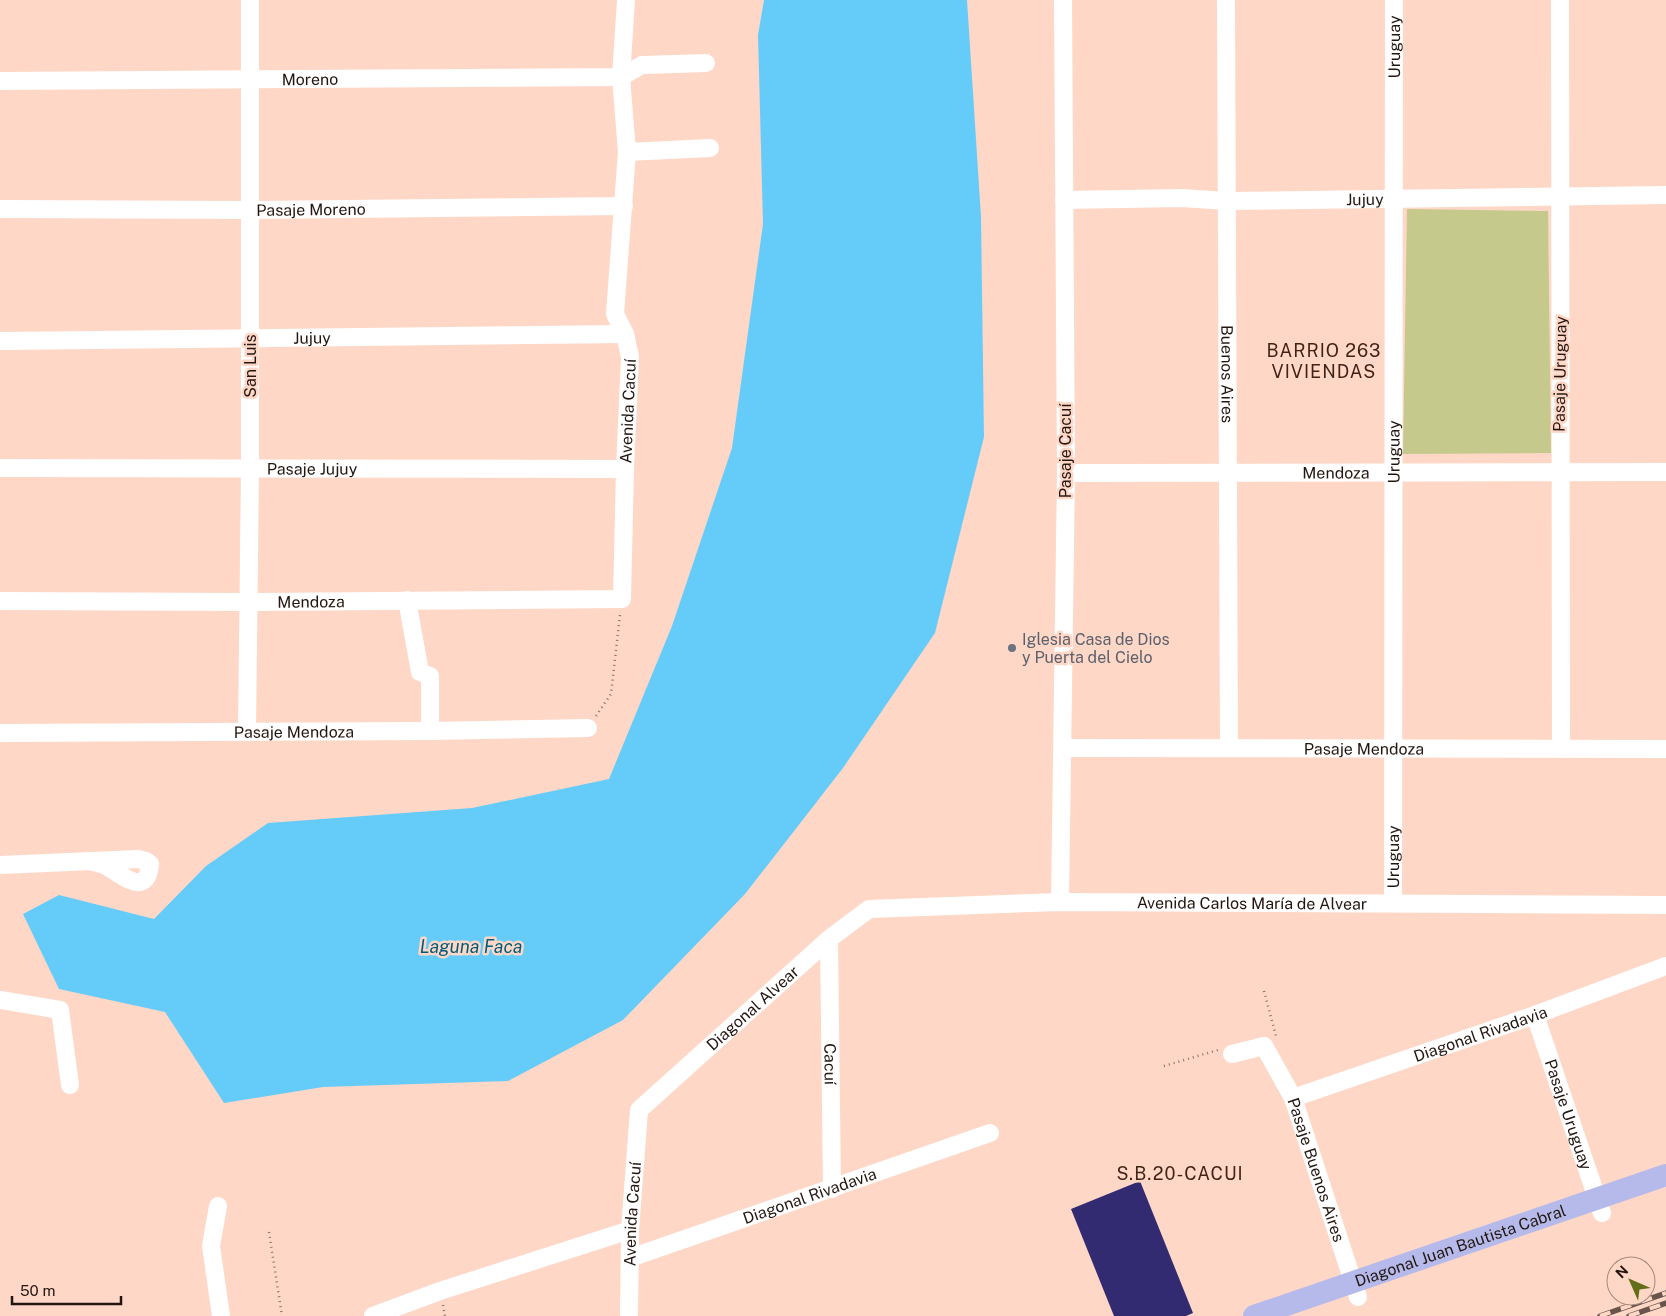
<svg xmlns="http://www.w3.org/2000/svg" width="1666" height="1316" font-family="'Public Sans',sans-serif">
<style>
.green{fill:#c5c98b}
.water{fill:#65ccfa}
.building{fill:#332b71}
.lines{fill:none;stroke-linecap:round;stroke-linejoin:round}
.path{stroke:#8c7368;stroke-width:2.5;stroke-dasharray:1 4;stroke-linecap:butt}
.minor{stroke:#fff;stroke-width:18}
.major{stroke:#b5baeb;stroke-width:22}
.rail-casing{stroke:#69544b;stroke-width:5.5}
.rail{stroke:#fed7c7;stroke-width:4;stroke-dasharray:11;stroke-linecap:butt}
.worship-dot{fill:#6b7280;stroke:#fed7c7;stroke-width:2}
.labels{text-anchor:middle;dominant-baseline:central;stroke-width:5;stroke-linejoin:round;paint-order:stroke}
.street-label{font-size:16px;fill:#231610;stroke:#fed7c7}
.worship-label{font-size:16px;fill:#5b616d;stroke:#fed7c7;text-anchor:start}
.neighbourhood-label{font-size:18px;letter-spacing:1px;fill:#402317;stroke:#fed7c7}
.water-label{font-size:18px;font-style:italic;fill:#005b79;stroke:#fed7c7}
</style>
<rect width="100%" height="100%" fill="#fed7c7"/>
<path class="green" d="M1407 209 1548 211 1551 453 1403 454Z"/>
<path class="water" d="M764 0H967L981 217 984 437 935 633 843 768 745 894 623 1020 508 1081 323 1087 224 1103 165 1012 59 989 23 914 59 895 154 919 206 866 268 823 472 808 609 779 672 626 732 448 763 224 758 35Z"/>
<path class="building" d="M1140 1181 1193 1313 1186 1316H1114L1071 1209Z"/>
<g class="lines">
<g class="path">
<path d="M596 716 611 694 620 615"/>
<path d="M1264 991 1276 1036"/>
<path d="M1164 1066 1218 1050"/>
<path d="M269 1232 282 1316"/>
<path d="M443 1305 445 1316"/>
</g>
<g class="minor">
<path id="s1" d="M1226 0 1229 747"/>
<path d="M1560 0C1562 250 1559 499 1561 749"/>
<path id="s2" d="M0 81 621 77 642 65 706 63"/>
<path d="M627 152 710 148"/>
<path id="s3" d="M1064 200 1182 198 1227 201 1666 195"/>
<path id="s4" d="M0 209 249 210 624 206"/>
<path id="s5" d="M0 341 625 334"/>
<path id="s6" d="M0 468 625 469"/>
<path id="s7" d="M1066 473 1666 472"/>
<path d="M407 600 420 672 430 676V731"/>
<path id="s8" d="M0 601 247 602 622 599 625 469 630 357 625 334 615 314 627 152 621 77 626 0"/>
<path d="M247 732 250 468V0"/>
<path id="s9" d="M0 733 430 731 588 728"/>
<path id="s10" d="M1063 748 1666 749"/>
<path d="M0 865 138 859 146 861 150 864C147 901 118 871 104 865 99 863 93 862 88 861"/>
<path d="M1060 902 1066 473 1063 0"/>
<path id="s11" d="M1393 903 1394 0"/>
<path id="s12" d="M829 939 832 1189"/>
<path d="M0 1000 60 1010 70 1085"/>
<path id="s13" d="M1535 1015 1602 1213"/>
<path id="s14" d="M1232 1054 1264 1046 1293 1098 1358 1297"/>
<path id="s15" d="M1293 1098 1535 1015 1666 966"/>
<path d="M218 1206 211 1246 221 1316"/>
<path id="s16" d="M630 1258 990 1133"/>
<path d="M373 1316 440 1291 630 1230"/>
<path id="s17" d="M629 1316 630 1230 639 1110 829 939 869 909 1060 902 1666 905"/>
</g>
<path class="major" id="s18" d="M1254 1316 1666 1175"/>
<g class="rail-casing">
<g id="rail">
<path d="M1600 1316 1666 1293"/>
<path d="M1629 1316 1666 1303"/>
</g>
</g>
<use href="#rail" class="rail"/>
</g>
<circle class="worship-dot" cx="1012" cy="648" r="5"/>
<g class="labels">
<g class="street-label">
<text stroke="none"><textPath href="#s11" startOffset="856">Uruguay</textPath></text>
<text stroke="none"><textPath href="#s2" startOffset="310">Moreno</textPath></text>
<text stroke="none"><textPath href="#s3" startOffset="301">Jujuy</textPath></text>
<text stroke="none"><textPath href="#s4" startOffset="311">Pasaje Moreno</textPath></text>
<text stroke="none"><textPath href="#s5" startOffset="312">Jujuy</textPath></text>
<text transform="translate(250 366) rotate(-90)">San Luis</text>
<text stroke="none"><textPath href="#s1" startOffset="374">Buenos Aires</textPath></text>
<text transform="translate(1560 374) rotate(-89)">Pasaje Uruguay</text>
<text stroke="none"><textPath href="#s8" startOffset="810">Avenida Cacuí</textPath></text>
<text transform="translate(1065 451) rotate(-90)">Pasaje Cacuí</text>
<text stroke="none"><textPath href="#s11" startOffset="451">Uruguay</textPath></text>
<text stroke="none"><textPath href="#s6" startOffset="312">Pasaje Jujuy</textPath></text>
<text stroke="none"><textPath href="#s7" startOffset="270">Mendoza</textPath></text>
<text stroke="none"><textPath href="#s8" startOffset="311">Mendoza</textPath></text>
<text stroke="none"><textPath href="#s9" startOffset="294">Pasaje Mendoza</textPath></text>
<text stroke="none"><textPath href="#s10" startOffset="301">Pasaje Mendoza</textPath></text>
<text stroke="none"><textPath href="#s11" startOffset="46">Uruguay</textPath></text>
<text stroke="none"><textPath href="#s17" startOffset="895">Avenida Carlos María de Alvear</textPath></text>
<text stroke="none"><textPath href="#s17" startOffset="359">Diagonal Alvear</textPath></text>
<text stroke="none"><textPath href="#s15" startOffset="198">Diagonal Rivadavia</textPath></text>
<text stroke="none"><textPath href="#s12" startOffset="125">Cacuí</textPath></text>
<text stroke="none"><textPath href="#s13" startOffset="105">Pasaje Uruguay</textPath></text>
<text stroke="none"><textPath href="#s14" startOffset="168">Pasaje Buenos Aires</textPath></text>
<text stroke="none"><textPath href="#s16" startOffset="190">Diagonal Rivadavia</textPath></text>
<text stroke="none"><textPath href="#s17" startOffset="102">Avenida Cacuí</textPath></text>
<text stroke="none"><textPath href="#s18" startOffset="218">Diagonal Juan Bautista Cabral</textPath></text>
</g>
<g class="worship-label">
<text x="1022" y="639">Iglesia Casa de Dios<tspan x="1022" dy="18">y Puerta del Cielo</tspan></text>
</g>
<g class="neighbourhood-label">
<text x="1324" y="350">BARRIO 263<tspan x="1324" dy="21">VIVIENDAS</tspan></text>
<text x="1180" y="1173">S.B.20-CACUI</text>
</g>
<g class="water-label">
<text x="471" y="946">Laguna Faca</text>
</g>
</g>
<g transform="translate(1631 1281) rotate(315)"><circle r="24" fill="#fed7c7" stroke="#a68a7e"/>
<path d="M0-4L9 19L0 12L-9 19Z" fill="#636f18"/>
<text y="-8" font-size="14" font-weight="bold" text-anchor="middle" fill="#231610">N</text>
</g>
<path d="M12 1296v8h109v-8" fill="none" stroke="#231610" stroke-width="2.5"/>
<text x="20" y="1296" font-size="15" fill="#231610" stroke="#fed7c7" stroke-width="4" paint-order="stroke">50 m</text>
</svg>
